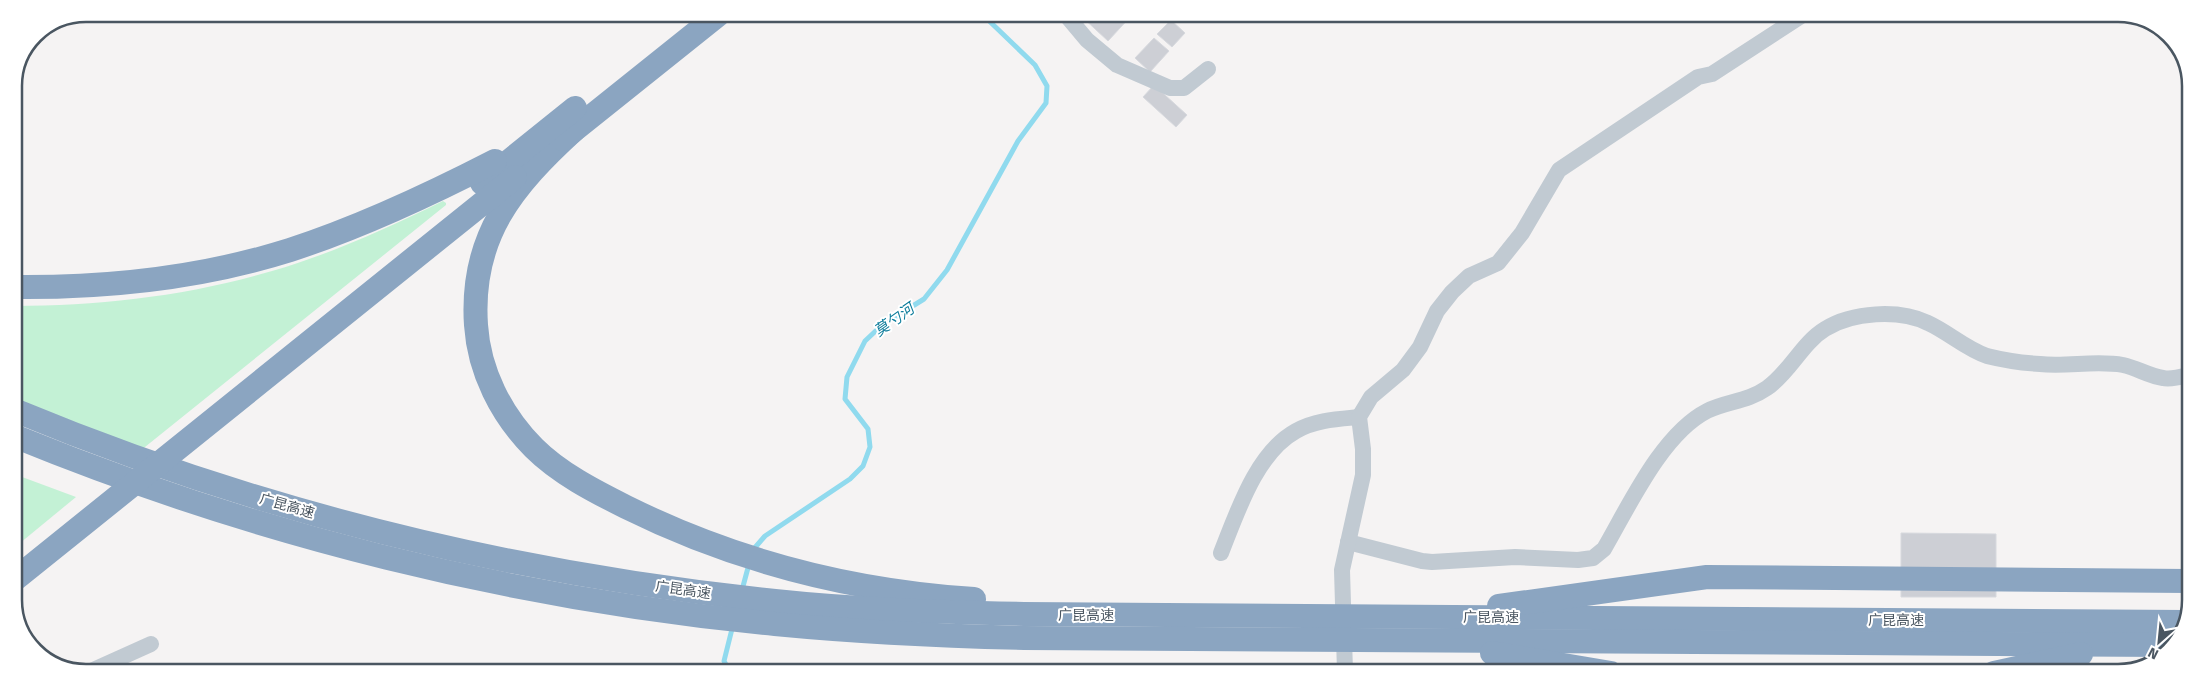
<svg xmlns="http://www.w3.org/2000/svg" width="2204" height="687" font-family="'Fira Sans','Noto Sans SC',sans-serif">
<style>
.green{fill:#c3f1d5}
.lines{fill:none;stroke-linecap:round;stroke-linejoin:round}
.stream{stroke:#90daee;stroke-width:5}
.building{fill:#cdcfd5;stroke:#d7d9de}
.minor{stroke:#c1cad2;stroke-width:16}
.highway{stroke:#8ba5c1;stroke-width:24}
.labels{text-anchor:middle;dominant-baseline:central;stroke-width:4;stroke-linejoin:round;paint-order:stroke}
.street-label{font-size:14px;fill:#4a5661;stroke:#fff}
.water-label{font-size:15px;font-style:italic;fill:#0c7c9b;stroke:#fff}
.rim{fill:none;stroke:#4a5661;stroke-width:2.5}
</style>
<rect width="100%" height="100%" fill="#f5f3f3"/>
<g class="green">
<path d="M443 201 446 203V205L140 451 14 405V306C100 306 188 296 272 271 331 254 388 228 443 201Z"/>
<path d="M14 474 76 497 14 548Z"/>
</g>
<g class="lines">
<g class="stream">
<path d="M752 551 765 536 850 479 863 466 870 447 868 429 845 399 847 377 865 341 882 325 924 299 947 270 1018 141 1046 103 1047 86 1035 65 983 15"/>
<path d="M742 590 749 564"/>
<path d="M730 672 724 661 733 625"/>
</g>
</g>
<g class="building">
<path d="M1080 15H1132L1108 41Z"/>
<path d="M1171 20 1185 33 1172 47 1157 34Z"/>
<path d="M1154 38 1169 51 1150 72 1135 58Z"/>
<path d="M1154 85 1187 115 1176 127 1143 97Z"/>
<path d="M1901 533 1996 534V597H1901Z"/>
<path d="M1690 667 1785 668V673H1690Z"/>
</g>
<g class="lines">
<g class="minor">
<path d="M1066 15 1087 40 1117 65 1170 88H1184L1208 69"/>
<path d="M1348 542 1422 561 1432 562 1515 557 1578 560 1593 558 1604 549C1629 506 1662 434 1707 411 1727 401 1747 402 1767 388 1790 372 1802 343 1825 329 1852 312 1899 309 1928 323 1948 332 1966 349 1987 356 2003 360 2023 363 2040 364 2067 367 2096 360 2123 365 2137 368 2149 376 2163 378 2170 380 2181 377 2189 375"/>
<path d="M1221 553C1237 513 1256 453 1296 431 1315 420 1338 419 1359 417"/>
<path d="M91 671 151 644"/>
<path d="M1345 672 1342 570 1363 475V449L1359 417 1371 397 1403 370 1420 347 1437 311 1452 292 1469 276 1498 263 1522 233 1559 170 1698 77 1712 74 1801 16"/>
</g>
<g class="highway">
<path d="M574 130C513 186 470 236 476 325 479 371 501 415 534 448 559 473 594 491 626 507 735 561 852 591 974 599"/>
<path d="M563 139 718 15"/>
<path d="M482 183 575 108"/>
<path d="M14 287C107 288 201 278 290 250 361 227 429 195 495 161"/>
<path d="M14 410C257 511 513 574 775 601 858 610 941 612 1024 614L2186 622"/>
<path d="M14 436C256 535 514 599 775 624 858 632 941 636 1024 638L2170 645"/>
<path d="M14 580 515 177"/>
<path d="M1499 606 1707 577 2188 581"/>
<path d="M1492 653 1611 673"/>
<path d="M1994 673 2081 654"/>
</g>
</g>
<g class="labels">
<g class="street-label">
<text transform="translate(287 506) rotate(16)">广昆高速</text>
<text transform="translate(683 590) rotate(8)">广昆高速</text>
<text x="1086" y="615">广昆高速</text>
<text x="1491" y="617">广昆高速</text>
<text x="1896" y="620">广昆高速</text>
</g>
<g class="water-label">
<text transform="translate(894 320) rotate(-35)">莫勺河</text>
</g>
</g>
<path d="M0 0H2204V687H0ZM86 22H2118A64 64 0 0 1 2182 86V600A64 64 0 0 1 2118 664H86A64 64 0 0 1 22 600V86A64 64 0 0 1 86 22Z" fill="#fff" fill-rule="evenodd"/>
<path class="rim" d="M86 22H2118A64 64 0 0 1 2182 86V600A64 64 0 0 1 2118 664H86A64 64 0 0 1 22 600V86A64 64 0 0 1 86 22Z"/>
<g transform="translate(2159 642) rotate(207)" stroke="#ffffff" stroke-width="4" paint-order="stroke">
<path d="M0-4L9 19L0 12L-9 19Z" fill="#4a5661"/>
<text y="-8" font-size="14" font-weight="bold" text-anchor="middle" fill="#4a5661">N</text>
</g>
</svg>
